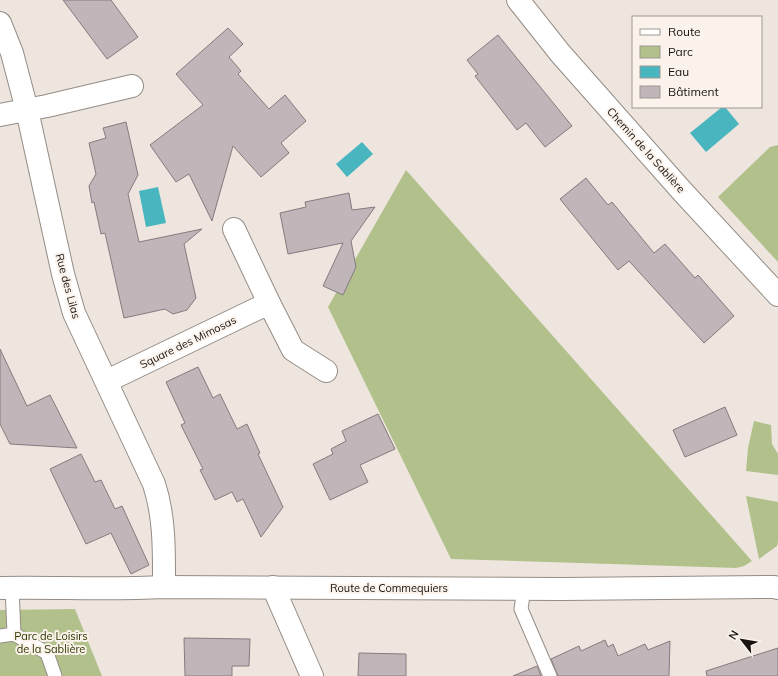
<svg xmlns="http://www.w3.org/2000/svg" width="778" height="676" font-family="Mulish,sans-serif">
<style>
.green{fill:#b2c18c}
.water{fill:#49b5bf}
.building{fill:#c0b5b9;stroke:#857b7f}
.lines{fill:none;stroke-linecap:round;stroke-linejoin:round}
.lane-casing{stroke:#948c85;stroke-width:15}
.street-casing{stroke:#948c85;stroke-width:24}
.secondary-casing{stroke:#948c85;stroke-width:24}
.lane{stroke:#fff;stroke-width:13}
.street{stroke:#fff;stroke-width:22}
.secondary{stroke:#fff;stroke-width:22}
.labels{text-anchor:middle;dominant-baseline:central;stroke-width:4;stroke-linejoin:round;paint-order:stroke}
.street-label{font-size:11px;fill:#161311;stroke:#fbf3eb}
.park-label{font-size:11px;fill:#2d3800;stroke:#fbf3eb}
</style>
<rect width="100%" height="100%" fill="#eee6de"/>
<g class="green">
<path d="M778 145V262L718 197 770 147Z"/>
<path d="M406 170 752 561 744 566 736 568 451 559 328 307Z"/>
<path d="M754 421 771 425 772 444 778 454V475L746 471 748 448Z"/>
<path d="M746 496 778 502V542L777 546 759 559Z"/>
<path d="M75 609 102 676H0V610Z"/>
</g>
<g class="water">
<path d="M722 107H725L739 124 706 152 690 133Z"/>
<path d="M362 142 373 154 347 177 336 164Z"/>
<path d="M158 187 166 223 146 227 139 191Z"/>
</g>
<g class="building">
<path d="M63 0H111L138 37 107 59Z"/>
<path d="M228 28 243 44 229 57 241 71 238 74 269 109 285 95 306 121 281 143 289 153 261 177 233 146 212 221 189 174 176 182 150 145 203 105 176 74Z"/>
<path d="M498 35 572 126 545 147 526 123 517 130 475 76 478 74 467 60Z"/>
<path d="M126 122 138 175 128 194 139 242 202 229 184 244 196 298 187 310 173 314 165 309 124 318 105 233 101 234 94 202 92 203 89 186 96 174 89 143 106 138 103 128Z"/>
<path d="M586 178 608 205 612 202 654 253 665 244 695 278 698 275 734 316 704 343 629 261 618 270 560 199Z"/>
<path d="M349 193 352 210 375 207 351 241 356 267 343 295 323 286 343 243 288 254 280 213 306 207 305 202Z"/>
<path d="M0 349 27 406 50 395 77 448 10 444 0 424Z"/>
<path d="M198 367 213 398 220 394 237 429 247 424 260 453 258 454 283 507 261 537 243 499 237 502 232 492 215 500 200 470 203 469 181 425 185 423 166 382Z"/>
<path d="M725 407 737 435 685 457 673 430Z"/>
<path d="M378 414 395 449 360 465 368 482 330 500 313 464 333 454 331 449 346 441 342 431Z"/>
<path d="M81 454 95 482 101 480 115 509 122 506 149 565 131 574 111 533 86 544 50 469Z"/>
<path d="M184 638 250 639 249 666H232V676H185Z"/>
<path d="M605 640 608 647 613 644 618 656 645 644 648 650 670 641 669 676H558L551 659 579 646 581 651Z"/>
<path d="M778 648V676H707L706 671Z"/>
<path d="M359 653 406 654V676H358Z"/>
<path d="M537 666 541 676H513Z"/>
</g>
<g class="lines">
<g class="lane-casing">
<g id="lane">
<path d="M12 587 14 634"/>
<path d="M524 589 521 609 550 676"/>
<path d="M0 636 14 634 47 653 55 676"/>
</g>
</g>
<g class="street-casing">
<g id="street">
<path d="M518 0 560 53 681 190 778 295"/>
<path d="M0 23 12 53 27 110 63 274 74 313 154 484C165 518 164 552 164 587"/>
<path d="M0 115 47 106 132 86"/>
<path d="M234 229 269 303"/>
<path d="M107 381 269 303 293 350 326 371"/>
<path d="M273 587 312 676"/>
</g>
</g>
<g class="secondary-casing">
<path id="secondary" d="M0 588C55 587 110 590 164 587L563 589 774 587 778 588"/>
</g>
<use href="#lane" class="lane"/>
<use href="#street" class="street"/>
<use href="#secondary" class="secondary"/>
</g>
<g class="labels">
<g class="street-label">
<text transform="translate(646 150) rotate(48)">Chemin de la Sablière</text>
<text transform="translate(68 286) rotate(75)">Rue des Lilas</text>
<text transform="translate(188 342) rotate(-26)">Square des Mimosas</text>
<text x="389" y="588">Route de Commequiers</text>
</g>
<g class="park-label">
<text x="51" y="636">Parc de Loisirs<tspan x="51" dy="13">de la Sablière</tspan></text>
</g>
</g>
<rect x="632" y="16" width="130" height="92" fill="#fbf3eb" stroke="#9f9994"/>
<rect x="640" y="29" width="20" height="6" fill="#ffffff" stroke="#9f9994"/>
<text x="668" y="36" font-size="12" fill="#161311">Route</text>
<rect x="640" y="46" width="20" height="12" fill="#b2c18c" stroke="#9f9994"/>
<text x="668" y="56" font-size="12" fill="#161311">Parc</text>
<rect x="640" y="66" width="20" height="12" fill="#49b5bf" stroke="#9f9994"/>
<text x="668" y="76" font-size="12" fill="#161311">Eau</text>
<rect x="640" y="86" width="20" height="12" fill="#c0b5b9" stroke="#9f9994"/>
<text x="668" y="96" font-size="12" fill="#161311">Bâtiment</text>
<g transform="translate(742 640) rotate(301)" stroke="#fbf3eb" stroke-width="3" paint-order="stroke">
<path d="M0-3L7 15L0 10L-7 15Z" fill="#161311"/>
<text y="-6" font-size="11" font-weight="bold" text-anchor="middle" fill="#161311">N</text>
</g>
</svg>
